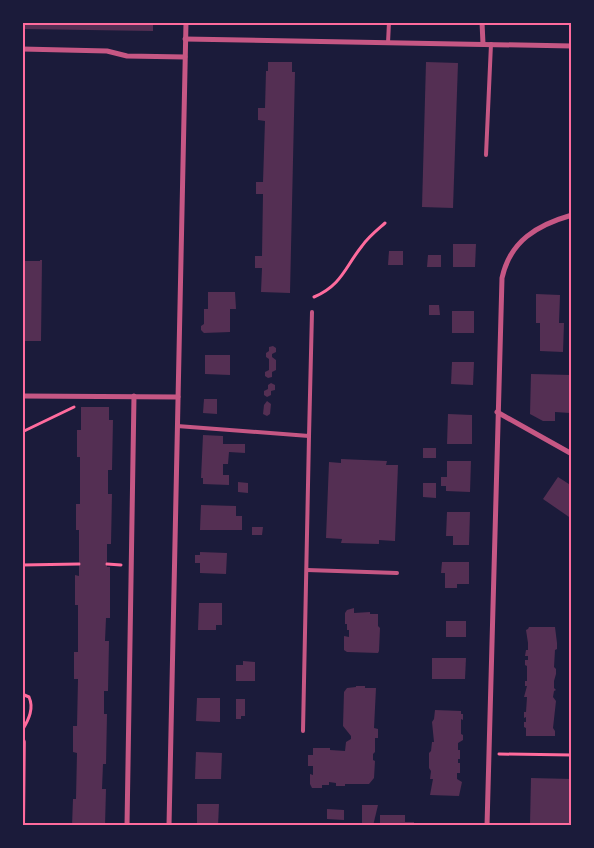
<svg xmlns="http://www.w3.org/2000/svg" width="594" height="848" font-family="Rubik,sans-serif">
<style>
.building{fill:#542f53}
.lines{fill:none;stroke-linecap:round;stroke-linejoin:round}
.path{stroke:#ff6b9d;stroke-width:3}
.service{stroke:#c65784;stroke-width:4}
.minor{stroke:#c65784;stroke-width:5}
.neatline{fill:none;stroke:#ff6b9d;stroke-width:2}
</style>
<rect width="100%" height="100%" fill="#1b1b3a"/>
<g class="building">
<path d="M22 22H153V31L22 29Z"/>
<path d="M268 62H292V72H295L290 293 261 292 262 268H255V256H262L263 194H256V182H263L265 121 258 120V108H265L266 71H268Z"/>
<path d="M426 62 458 63 453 208 422 207Z"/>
<path d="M453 244H476L475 267H453Z"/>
<path d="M389 251H403V265H388Z"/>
<path d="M428 255H441V267H427Z"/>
<path d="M40 260H42L41 341H22V261H40Z"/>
<path d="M208 292H235L236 309H230V332L204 333 201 330V326L204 324V309H208Z"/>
<path d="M536 294 560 295 559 323H564L563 352 540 351V323H536Z"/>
<path d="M429 305H439L440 315H429Z"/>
<rect x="452" y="311" width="22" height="22"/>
<path d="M273 346 276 348V352L272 354V357L276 360V370L272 372V377L268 378 265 376V372L269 370V359L266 357V353L269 351V347Z"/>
<path d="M205 355H230V375L205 374Z"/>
<path d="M452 362H474L473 385 451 384Z"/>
<path d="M531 374 571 375 570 413 555 412V421H543L530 414Z"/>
<path d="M271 383 275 385V390L271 391V395L267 397 264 395V391L268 389V385Z"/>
<path d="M204 399H217V414L203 413Z"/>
<path d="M267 401 271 404 270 414 267 416 263 414 264 405Z"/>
<path d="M81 407H109V420H113L112 470H108V494H112L111 544H107V567H110V618H106L105 641H109L108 691H104V714H107L106 764H103L102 789H106L105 826H72L73 799H76L77 753 73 752V726H77L78 679H74V652H78V605H75V575L79 576V530H76V504H80V457H77V430H81Z"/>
<path d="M448 414 472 415V444H447Z"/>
<path d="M203 435 223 436V444H245V453L229 452 228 464H223V475H229V485L203 484V478H201Z"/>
<rect x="423" y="448" width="13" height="10"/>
<path d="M341 459 387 461 386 465H398L395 541 379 540V544L341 543 342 539 326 538 329 462 341 463Z"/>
<path d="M447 461H471L470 492 446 491V486H441V477H447Z"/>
<path d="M558 477 572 486V519L543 499Z"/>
<path d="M238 482 248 483V493L238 492Z"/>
<path d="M423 483H436V498L423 497Z"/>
<path d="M201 505 236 506V516H242V530H200Z"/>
<path d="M447 512H470L469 545H453V536H446Z"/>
<path d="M252 527H263L262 535H252Z"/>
<path d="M200 552 227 553 226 574 200 573V563H195V555H200Z"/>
<path d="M442 562H469V584H457V588H445V573H441Z"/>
<path d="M199 603H222V625H216V630H198Z"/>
<path d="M354 608V613L370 612V614H378V626L380 628 379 651 378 653 347 652 344 650V636L349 637V630H347V624H345V613L347 610Z"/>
<rect x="446" y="621" width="20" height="16"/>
<path d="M529 627H555L557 643V649L555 650 554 667 556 669V674L554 681V688L556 690 554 691 553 697 556 701 553 728 555 731V736H526V728L524 727V722H526V717L524 718V712H526L527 697H524L527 686H525V681H527V666L525 665V660H528V656H525L526 650H528V643L526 630 528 629Z"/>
<path d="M432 658H466L465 679H432Z"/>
<path d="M243 661 255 662V681H236V665H243Z"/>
<path d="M356 686H365V688H376L374 728 378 729V738H375V752L373 754V760L375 761 374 778 369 784H345V786H336V783L329 782V785H322V788H312L310 784V774L313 775V766H308V755H313V748H330V750L345 751 346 742 351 739V736L343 726 344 692 347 688 356 687Z"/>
<path d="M197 698H220V722L196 721Z"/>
<path d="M236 699H245V716H241V719H236Z"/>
<path d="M435 710 461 711V714H463V720L461 719V734L463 735V740L458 743V750H460V759H458V763H460V773H457V779L462 782 459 796 430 795 433 779H430L431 771 429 768V753L431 751 432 742H434L432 722 434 719Z"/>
<path d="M196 752 222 753 221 779H195Z"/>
<path d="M531 778 572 779V825L530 824Z"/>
<path d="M197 804H219L218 826H197Z"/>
<path d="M362 805H378L373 826H362Z"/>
<path d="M327 809 344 810V820L327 819Z"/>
<path d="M380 815H405V822H414V826H380Z"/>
</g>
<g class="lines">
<g class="path">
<path d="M314 297C342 285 345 267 362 246 368 237 377 230 385 223"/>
<path d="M22 432 74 407"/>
<path d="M107 564 121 565"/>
<path d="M22 565 79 564"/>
<path d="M22 694 29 697C34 708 29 719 23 729"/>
<path d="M499 754 572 755"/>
</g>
<g class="service">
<path d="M388 43 389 22"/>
<path d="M486 155 491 44"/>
<path d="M177 426 309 436 312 312"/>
<path d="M307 570 397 573"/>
<path d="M303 731 309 436"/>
<path d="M22 738 24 742 23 826"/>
</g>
<g class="minor">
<path d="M482 22 483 44"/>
<path d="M185 39 572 46"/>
<path d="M22 49 107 51 127 56 185 57"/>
<path d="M22 396 178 397"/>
<path d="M497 412 572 454"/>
<path d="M127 826 134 396"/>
<path d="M169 826 186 22"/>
<path d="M487 826 502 278C510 241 537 225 572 215"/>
</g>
</g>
<rect width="594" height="848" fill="none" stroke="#1b1b3a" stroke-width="48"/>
<rect x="24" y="24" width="546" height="800" class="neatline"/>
</svg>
